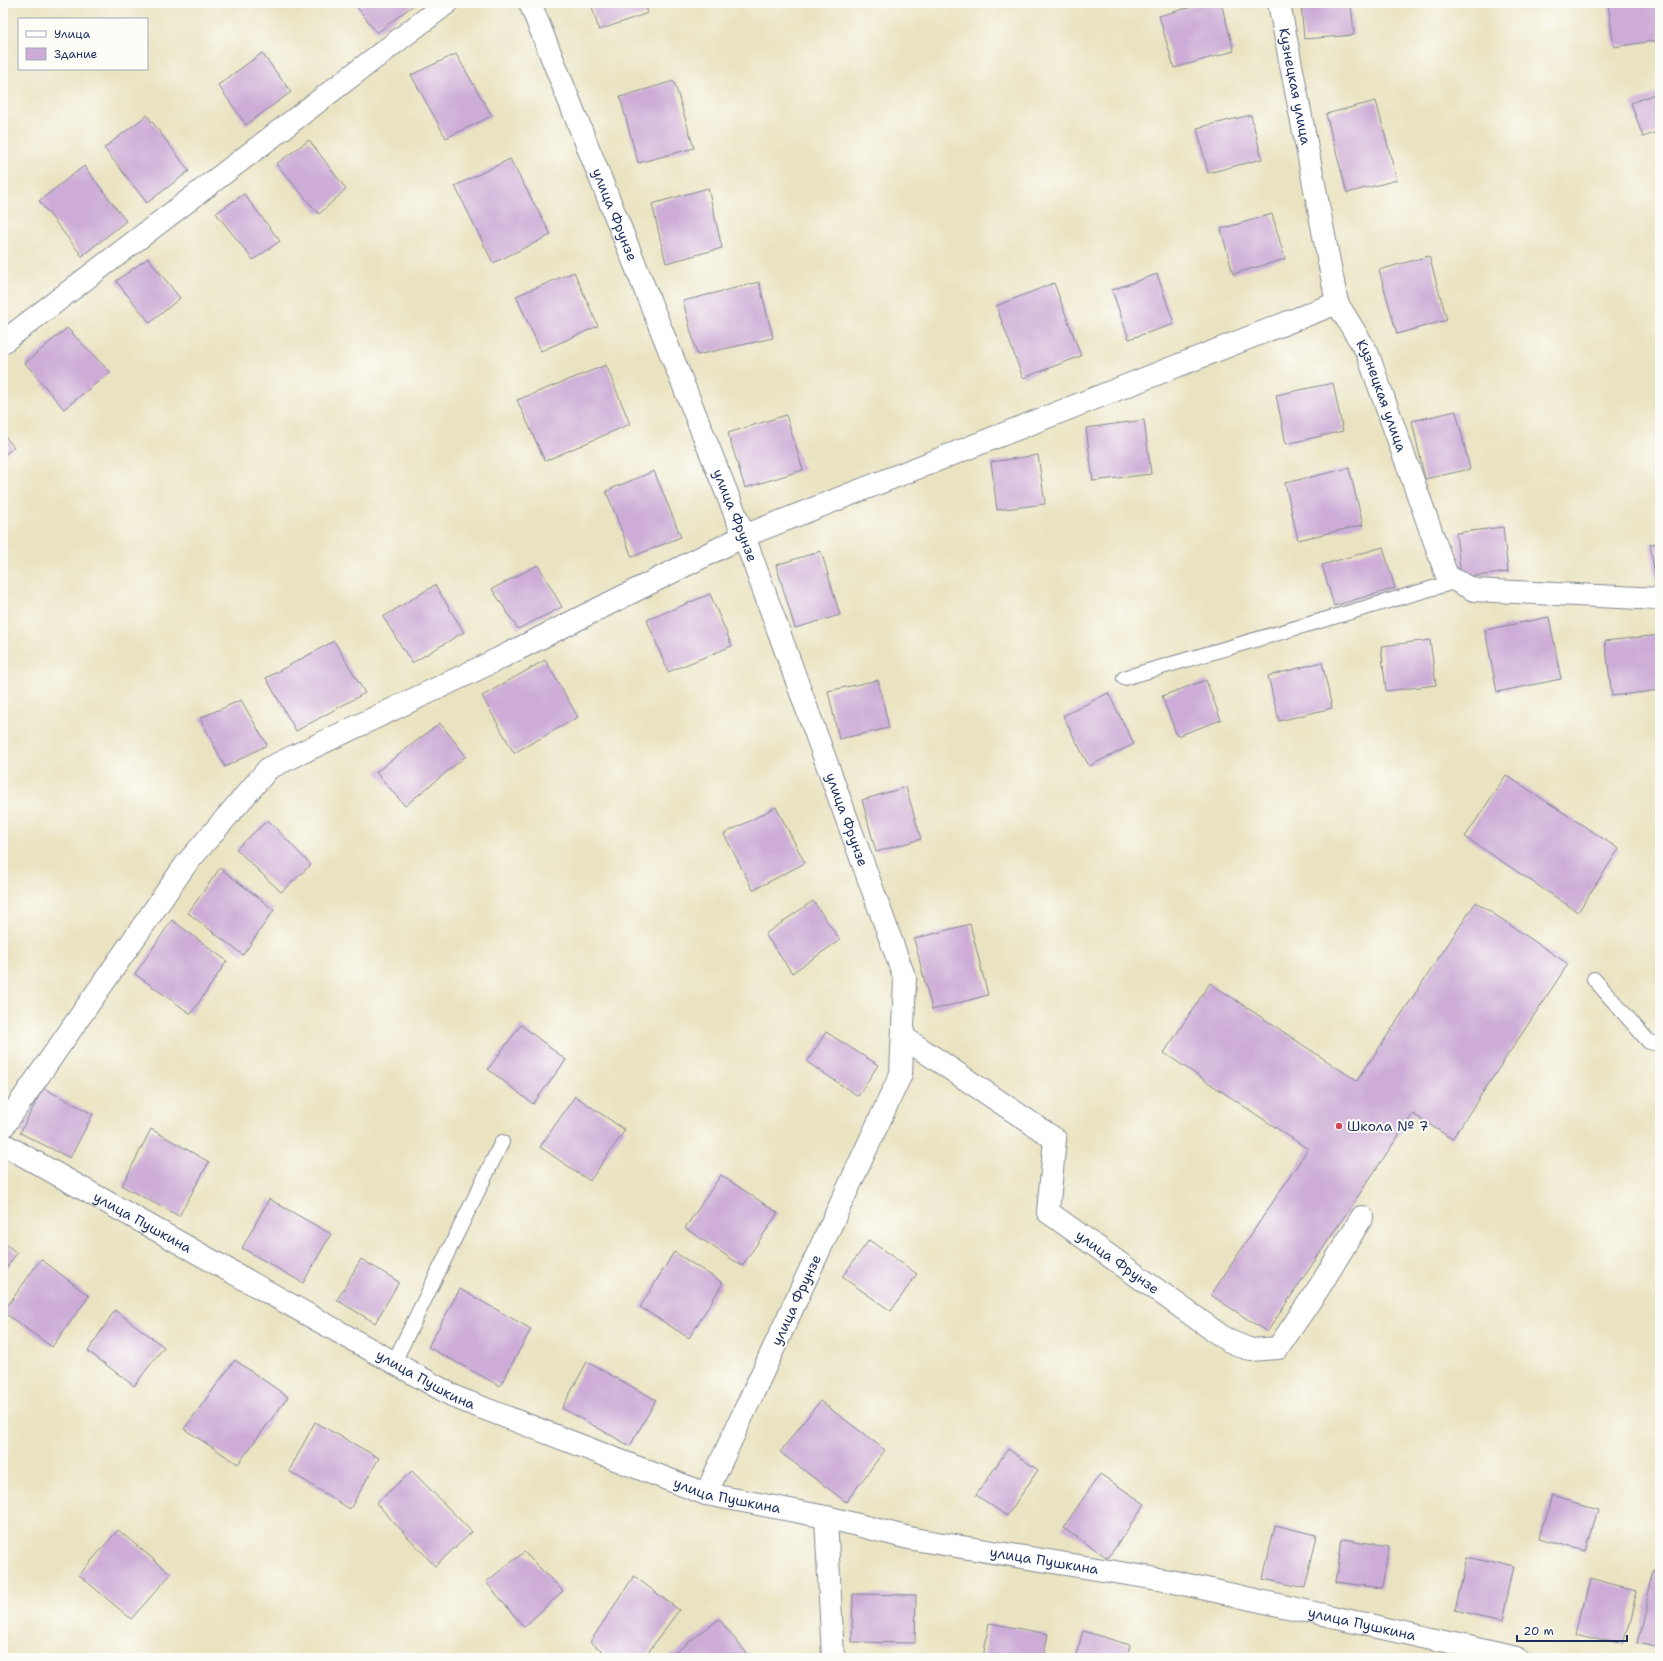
<svg xmlns="http://www.w3.org/2000/svg" width="1663" height="1661" font-family="'Shantell Sans',sans-serif">
<style>
.building{fill:#cdadd7}
.lines{fill:none;stroke-linecap:round;stroke-linejoin:round}
.service-casing{stroke:#828990;stroke-width:16}
.minor-casing{stroke:#828990;stroke-width:24}
.service{stroke:#fff;stroke-width:14}
.minor{stroke:#fff;stroke-width:22}
.poi-dot{fill:#d1495b;stroke:#fdfcf7;stroke-width:1.5}
.labels{text-anchor:middle;dominant-baseline:central;stroke-width:4;stroke-linejoin:round;paint-order:stroke}
.street-label{font-size:14px;fill:#1b2f5e;stroke:#fdfcf7}
.poi-label{font-size:14px;fill:#1b2f5e;stroke:#fdfcf7;text-anchor:start}
</style>
<rect width="100%" height="100%" fill="#fdfcf7"/>
<filter id="ink" filterUnits="userSpaceOnUse"><feTurbulence type="fractalNoise" baseFrequency=".025" numOctaves="2"/><feDisplacementMap in="SourceGraphic" scale="8" xChannelSelector="R" yChannelSelector="G"/><feConvolveMatrix kernelMatrix="1 2 1 2 8 2 1 2 1" color-interpolation-filters="sRGB"/></filter>
<filter id="wash" filterUnits="userSpaceOnUse"><feTurbulence type="fractalNoise" baseFrequency=".012" numOctaves="4" result="noise"/><feDisplacementMap in="SourceGraphic" scale="16" xChannelSelector="R" yChannelSelector="G"/><feGaussianBlur stdDeviation="0.9" result="paint"/><feColorMatrix in="noise" values="0 0 0 0 0 0 0 0 0 0 0 0 0 0 0 0 0 1.4 0 .05"/><feComposite in="paint" operator="in"/></filter>
<g filter="url(#wash)">
<rect width="100%" height="100%" fill="#eae3c1"/>
<g id="blocks">
<g class="building">
<path d="M354 3H416L377 33Z"/>
<path d="M591 3H645L648 13 599 30Z"/>
<path d="M1205 3H1221L1234 51 1174 68 1159 16Z"/>
<path d="M1301 3H1351L1354 35 1304 39Z"/>
<path d="M1608 3H1660V40L1614 47Z"/>
<path d="M262 53 291 92 246 125 218 85Z"/>
<path d="M456 54 492 116 446 138 411 75Z"/>
<path d="M674 81 694 148 638 163 620 97Z"/>
<path d="M1660 92V131L1643 137 1631 103Z"/>
<path d="M1376 101 1397 180 1347 193 1326 114Z"/>
<path d="M147 115 189 171 147 203 104 148Z"/>
<path d="M1251 115 1262 159 1208 173 1197 128Z"/>
<path d="M309 140 346 189 319 214 276 164Z"/>
<path d="M510 159 551 235 493 263 455 186Z"/>
<path d="M84 166 126 221 82 256 39 201Z"/>
<path d="M708 188 722 248 666 263 652 204Z"/>
<path d="M244 194 280 241 253 260 216 213Z"/>
<path d="M1272 214 1285 259 1233 274 1221 229Z"/>
<path d="M1429 256 1447 320 1397 334 1379 270Z"/>
<path d="M148 258 180 298 150 323 116 281Z"/>
<path d="M574 272 598 326 541 351 516 296Z"/>
<path d="M1157 274 1174 324 1129 339 1112 290Z"/>
<path d="M759 282 773 338 697 355 683 301Z"/>
<path d="M1054 283 1081 356 1023 378 996 306Z"/>
<path d="M67 328 110 372 64 409 25 363Z"/>
<path d="M606 365 630 424 545 461 517 400Z"/>
<path d="M1333 383 1343 431 1286 444 1276 395Z"/>
<path d="M1456 411 1470 469 1425 479 1412 421Z"/>
<path d="M786 415 803 470 745 488 728 433Z"/>
<path d="M1144 420 1151 474 1093 481 1086 428Z"/>
<path d="M3 434 14 447 3 456Z"/>
<path d="M1038 455 1045 504 997 510 991 462Z"/>
<path d="M1349 468 1363 525 1298 540 1285 483Z"/>
<path d="M654 471 681 537 632 557 606 491Z"/>
<path d="M1503 527 1508 572 1461 578 1456 533Z"/>
<path d="M1660 543V589H1657L1650 544Z"/>
<path d="M1383 547 1395 588 1334 606 1322 565Z"/>
<path d="M821 551 840 615 795 628 776 565Z"/>
<path d="M538 565 562 607 518 629 492 589Z"/>
<path d="M435 585 464 632 412 663 383 617Z"/>
<path d="M710 594 732 646 668 672 647 620Z"/>
<path d="M1549 617 1561 679 1497 692 1485 630Z"/>
<path d="M1660 635V690L1612 696 1605 641Z"/>
<path d="M1430 640 1436 685 1386 691 1381 646Z"/>
<path d="M334 641 365 693 296 731 266 678Z"/>
<path d="M545 660 578 717 514 753 482 696Z"/>
<path d="M1322 662 1332 708 1279 721 1268 676Z"/>
<path d="M878 680 889 728 839 739 828 691Z"/>
<path d="M1206 680 1221 720 1177 736 1162 696Z"/>
<path d="M1108 693 1134 744 1089 766 1063 716Z"/>
<path d="M241 700 267 745 225 767 200 718Z"/>
<path d="M440 723 466 756 405 806 376 772Z"/>
<path d="M1506 775 1619 849 1578 912 1465 837Z"/>
<path d="M906 787 921 839 876 852 862 800Z"/>
<path d="M776 807 805 863 753 890 724 834Z"/>
<path d="M268 820 311 865 281 892 236 849Z"/>
<path d="M220 868 274 910 243 955 188 913Z"/>
<path d="M813 901 840 940 792 973 765 934Z"/>
<path d="M1476 902 1568 964 1452 1139 1413 1114 1267 1332 1211 1295 1308 1149 1164 1053 1210 983 1357 1081Z"/>
<path d="M172 920 227 961 191 1014 135 974Z"/>
<path d="M970 924 988 995 932 1010 914 939Z"/>
<path d="M521 1025 566 1060 533 1104 488 1069Z"/>
<path d="M826 1032 878 1065 858 1096 807 1062Z"/>
<path d="M43 1088 93 1114 70 1158 20 1133Z"/>
<path d="M575 1096 625 1130 590 1181 540 1147Z"/>
<path d="M151 1129 209 1162 179 1216 122 1186Z"/>
<path d="M721 1175 778 1213 742 1266 685 1228Z"/>
<path d="M269 1199 331 1234 303 1283 242 1248Z"/>
<path d="M869 1240 917 1274 891 1311 842 1277Z"/>
<path d="M3 1242 17 1253 3 1273Z"/>
<path d="M674 1252 723 1283 689 1338 640 1307Z"/>
<path d="M41 1259 89 1296 52 1347 3 1312Z"/>
<path d="M361 1259 399 1282 375 1323 337 1300Z"/>
<path d="M460 1289 531 1329 500 1386 428 1347Z"/>
<path d="M115 1310 164 1347 134 1386 88 1351Z"/>
<path d="M235 1360 288 1397 238 1464 184 1429Z"/>
<path d="M587 1362 656 1400 630 1446 562 1408Z"/>
<path d="M820 1401 885 1450 846 1502 780 1452Z"/>
<path d="M315 1422 379 1458 350 1509 289 1471Z"/>
<path d="M1008 1449 1038 1470 1007 1516 976 1495Z"/>
<path d="M412 1471 472 1532 435 1566 376 1503Z"/>
<path d="M1100 1474 1145 1504 1108 1558 1063 1528Z"/>
<path d="M1551 1496 1598 1509 1586 1551 1539 1538Z"/>
<path d="M1275 1525 1317 1535 1305 1588 1263 1579Z"/>
<path d="M118 1530 171 1574 131 1619 79 1575Z"/>
<path d="M1342 1539 1389 1546 1382 1588 1336 1582Z"/>
<path d="M524 1552 563 1591 524 1627 486 1582Z"/>
<path d="M1467 1557 1514 1568 1502 1620 1455 1609Z"/>
<path d="M1654 1570 1660 1571V1648L1637 1643Z"/>
<path d="M634 1576 679 1610 644 1658H612L590 1642Z"/>
<path d="M1589 1579 1637 1591 1623 1645 1576 1633Z"/>
<path d="M853 1594 916 1595 915 1643 852 1642Z"/>
<path d="M719 1619 750 1658H668Z"/>
<path d="M989 1623 1048 1634 1043 1658H983Z"/>
<path d="M1083 1631 1130 1645 1127 1658H1075Z"/>
</g>
</g>
</g>
<g filter="url(#ink)">
<use href="#blocks" fill-opacity="0" stroke="#828990" stroke-width="1"/>
<g class="lines">
<g class="service-casing">
<g id="service">
<path d="M1124 678 1457 581"/>
<path d="M1594 979 1649 1042 1660 1044"/>
<path d="M394 1362 502 1142"/>
</g>
</g>
<g class="minor-casing">
<g id="minor">
<path id="s1" d="M530 3 744 536 905 979 901 1074 706 1494"/>
<path id="s2" d="M1279 3 1337 303 1367 352 1447 576 1474 590 1660 599"/>
<path d="M3 342 447 3"/>
<path id="s3" d="M903 1037 1055 1139 1048 1212 1227 1340 1251 1350 1278 1348 1320 1286 1362 1217"/>
<path d="M3 1127 186 864 269 768 484 666 744 536 1337 303"/>
<path id="s4" d="M3 1144 457 1398 706 1494 826 1517 913 1539 1170 1581 1517 1658"/>
<path d="M826 1517 833 1658"/>
</g>
</g>
<use href="#service" class="service"/>
<use href="#minor" class="minor"/>
</g>
</g>
<circle class="poi-dot" cx="1339" cy="1126" r="4"/>
<g class="labels">
<g class="street-label">
<text stroke="none"><textPath href="#s2" startOffset="85">Кузнецкая улица</textPath></text>
<text stroke="none"><textPath href="#s1" startOffset="228">улица Фрунзе</textPath></text>
<text stroke="none"><textPath href="#s2" startOffset="409">Кузнецкая улица</textPath></text>
<text stroke="none"><textPath href="#s1" startOffset="552">улица Фрунзе</textPath></text>
<text stroke="none"><textPath href="#s1" startOffset="876">улица Фрунзе</textPath></text>
<text stroke="none"><textPath href="#s4" startOffset="160">улица Пушкина</textPath></text>
<text stroke="none"><textPath href="#s3" startOffset="342">улица Фрунзе</textPath></text>
<text transform="translate(796 1300) rotate(-65)">улица Фрунзе</text>
<text stroke="none"><textPath href="#s4" startOffset="484">улица Пушкина</textPath></text>
<text stroke="none"><textPath href="#s4" startOffset="808">улица Пушкина</textPath></text>
<text stroke="none"><textPath href="#s4" startOffset="1132">улица Пушкина</textPath></text>
<text stroke="none"><textPath href="#s4" startOffset="1456">улица Пушкина</textPath></text>
</g>
<g class="poi-label">
<text x="1347" y="1126">Школа № 7</text>
</g>
</g>
<rect width="1663" height="1661" fill="none" stroke="#fdfcf7" stroke-width="16"/>
<rect x="18" y="18" width="130" height="52" fill="#fdfcf7" stroke="#a3aaba"/>
<rect x="26" y="31" width="20" height="6" fill="#ffffff" stroke="#a3aaba"/>
<text x="54" y="38" font-size="12" fill="#1b2f5e">Улица</text>
<rect x="26" y="48" width="20" height="12" fill="#cdadd7" stroke="#a3aaba"/>
<text x="54" y="58" font-size="12" fill="#1b2f5e">Здание</text>
<path d="M1517 1635v6h110v-6" fill="none" stroke="#1b2f5e" stroke-width="2"/>
<text x="1523" y="1635" font-size="12" fill="#1b2f5e" stroke="#fdfcf7" stroke-width="3" paint-order="stroke">20 m</text>
</svg>
